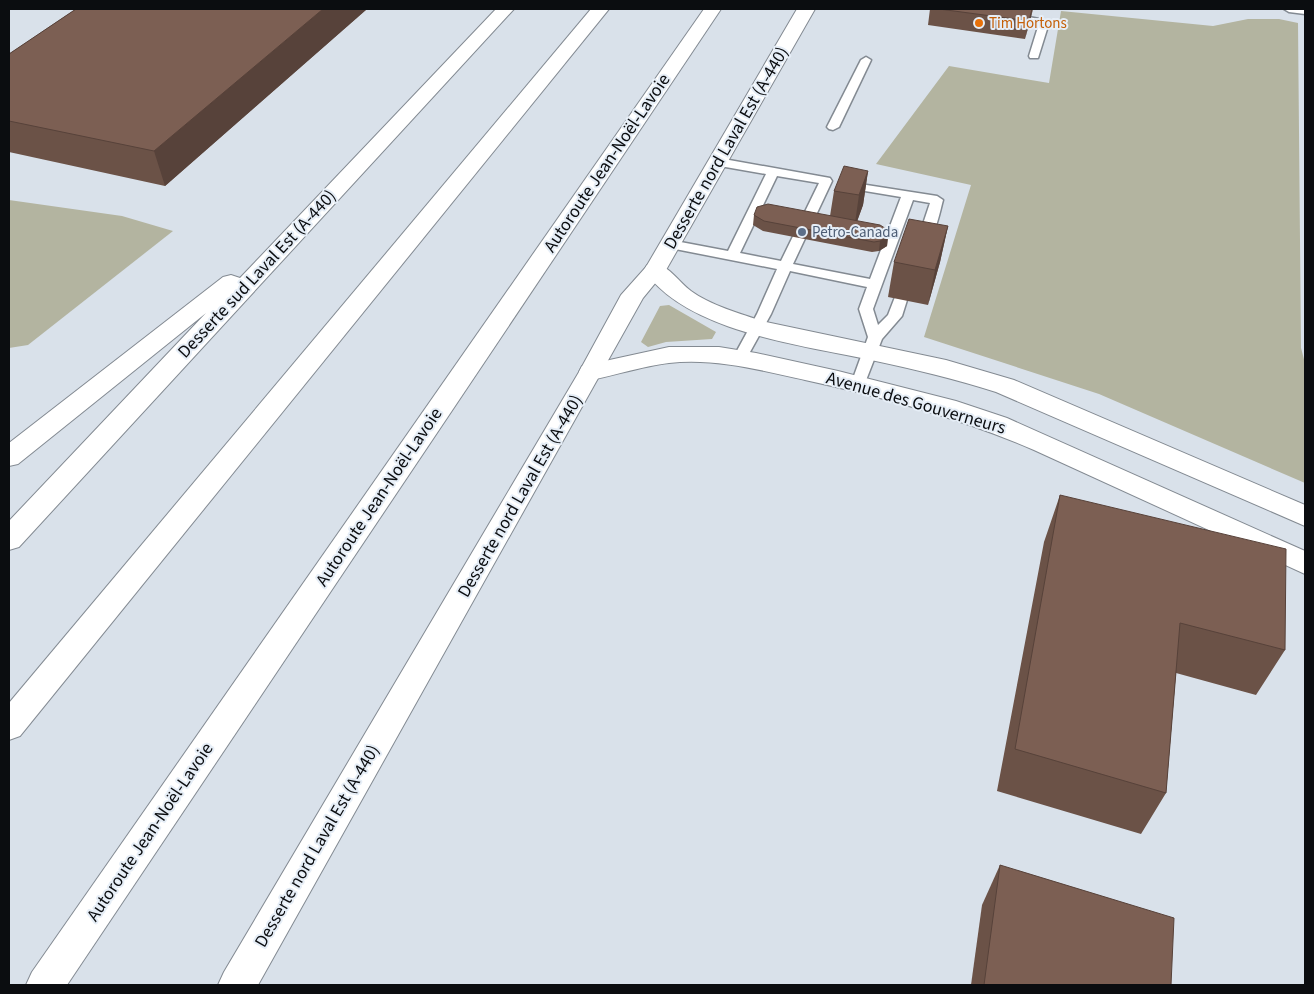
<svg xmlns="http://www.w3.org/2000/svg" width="1314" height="994" font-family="'Source Sans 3',sans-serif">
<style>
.green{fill:#b3b4a0}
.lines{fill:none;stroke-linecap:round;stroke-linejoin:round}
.service-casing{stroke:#838a92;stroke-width:3}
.tertiary-casing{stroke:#838a92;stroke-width:2}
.primary-casing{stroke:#838a92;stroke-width:2}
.trunk-casing{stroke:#838a92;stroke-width:2}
.motorway-casing{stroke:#838a92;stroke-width:2}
.service{fill:#fff;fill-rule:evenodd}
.tertiary{fill:#fff;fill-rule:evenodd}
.primary{fill:#fff;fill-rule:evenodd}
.trunk{fill:#fff;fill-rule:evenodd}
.motorway{fill:#fff;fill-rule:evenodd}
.wall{fill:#6b5247}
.shaded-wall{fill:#57423a}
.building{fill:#7c5f53;stroke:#57423a}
.food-dot{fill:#e8710a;stroke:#e6eef7;stroke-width:2}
.service-dot{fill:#5c6f8a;stroke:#e6eef7;stroke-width:2}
.labels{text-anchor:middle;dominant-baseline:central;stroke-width:4;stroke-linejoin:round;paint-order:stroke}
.far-food-label{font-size:15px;fill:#c56008;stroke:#e6eef7;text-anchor:start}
.far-service-label{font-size:15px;fill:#4e5e75;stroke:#e6eef7;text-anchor:start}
.street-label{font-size:18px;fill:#0b0d10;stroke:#e6eef7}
</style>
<rect width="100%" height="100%" fill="#d9e1ea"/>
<g class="green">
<path d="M1061 11 1213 26 1248 19H1279L1298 23 1301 348 1305 363V483L1099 394 924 337 971 185 876 164 949 66 1049 83Z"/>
<path d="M9 200 122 216 173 231 28 345 9 348Z"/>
<path d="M669 305 716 332 712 339 666 342 648 347 641 342 660 306Z"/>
</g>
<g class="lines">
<g class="service-casing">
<g id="service">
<path d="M1284 9H1305V14L1289 12Z"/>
<path d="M1009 13 1039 19 1048 26 1038 58H1030L1029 56 1038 27 1032 23 1005 18 1004 16Z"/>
<path d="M866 57 871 60 839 127 833 130 829 129 827 127 861 60Z"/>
<path d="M718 158 830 178 832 181 793 264 870 279 901 197 841 187 839 184 841 181 937 196 943 200C939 214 936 240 919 244L912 240 921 230 930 203 913 200 873 309 878 325 888 315 895 297 900 296 907 300 902 316 882 339 863 388 858 389 851 384 868 337 859 309 867 287 790 271 771 314 745 361 740 363 733 358 757 314 777 269 670 248 663 244 670 240 728 251 766 174 714 165 712 162ZM777 176 819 183 781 261 740 253Z"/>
</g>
</g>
<g class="tertiary-casing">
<g id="tertiary">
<path d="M655 263C670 267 679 282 691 291 710 305 743 315 766 322L946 360 1014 380 1305 505V526L996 392C955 379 914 369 871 360 802 345 686 332 644 270L647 265Z"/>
<path d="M669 347H719L756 353 838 371 956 401 1007 418 1305 551V574L1034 450C960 418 883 397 805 380 760 370 715 358 669 363 643 366 616 375 591 380L582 378 579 372 582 366Z"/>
</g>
</g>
<g class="primary-casing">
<path id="primary" d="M797 9H815L666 270 643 298 258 985H218L224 972 579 372 621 295 646 267Z"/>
</g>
<g class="trunk-casing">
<path id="trunk" d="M496 9H514L19 547 9 550V521L206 313 18 464 9 466V443L223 277 231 275 240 278Z"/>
</g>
<g class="motorway-casing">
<g id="motorway">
<path d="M591 9H609L20 736 9 740V703Z"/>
<path d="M704 9H721L67 985H26L32 972Z"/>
</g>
</g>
<use href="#service" class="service"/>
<use href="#tertiary" class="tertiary"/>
<use href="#primary" class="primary"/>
<use href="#trunk" class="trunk"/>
<use href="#motorway" class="motorway"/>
</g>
<g class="wall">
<path d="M76 9H367L165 186 9 152V54Z"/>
<path d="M930 9H1033L1025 39 928 25Z"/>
<path d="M868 171 863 205 857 221 888 236 887 246 879 251 872 252 763 231 753 225 754 215 830 216 834 191Z"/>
<path d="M948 226 940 262 928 305 888 297 894 262Z"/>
<path d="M1060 495 1285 650 1256 695 1176 673 1166 793 1141 834 997 791 1044 542Z"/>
<path d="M1000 865 1171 985H971L982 905Z"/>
</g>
<g class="shaded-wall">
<path d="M323 9H367L165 186 154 151Z"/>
<path d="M1033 9 1030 21 1025 39 1029 21Z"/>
<path d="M868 171 863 205 854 230 859 195Z"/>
<path d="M948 226 940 262 928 305 935 270Z"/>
<path d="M888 236 887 246 879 251 880 241Z"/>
</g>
<g class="building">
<path d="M76 9H323L154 151 9 121V54Z"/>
<path d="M939 9H1032L1029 21Z"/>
<path d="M844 166 868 171 859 195 834 191Z"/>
<path d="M768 204 880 225 888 230V236L880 241 874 242 764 221 754 215 757 207Z"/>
<path d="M909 219 948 226 935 270 894 262Z"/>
<path d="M1060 495 1286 549 1285 650 1180 623 1166 793 1015 749Z"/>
<path d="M1000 865 1174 918 1171 985H984Z"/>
</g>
<circle class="food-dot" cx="979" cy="23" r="5"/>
<circle class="service-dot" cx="802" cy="232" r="5"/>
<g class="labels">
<g class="far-food-label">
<text x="989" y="23">Tim Hortons</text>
</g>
<g class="far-service-label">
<text x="812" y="232">Petro-Canada</text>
</g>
<g class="street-label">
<text transform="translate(726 148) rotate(-60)">Desserte nord Laval Est (A-440)</text>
<text transform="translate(607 163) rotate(-56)">Autoroute Jean-Noël-Lavoie</text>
<text transform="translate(257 274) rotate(-47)">Desserte sud Laval Est (A-440)</text>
<text transform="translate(916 403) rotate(16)">Avenue des Gouverneurs</text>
<text transform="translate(520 496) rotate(-60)">Desserte nord Laval Est (A-440)</text>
<text transform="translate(379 497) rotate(-56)">Autoroute Jean-Noël-Lavoie</text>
<text transform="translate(150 832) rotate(-56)">Autoroute Jean-Noël-Lavoie</text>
<text transform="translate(317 846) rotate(-60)">Desserte nord Laval Est (A-440)</text>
</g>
</g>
<rect width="1314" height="994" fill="none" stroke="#0b0d10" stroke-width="20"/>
</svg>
